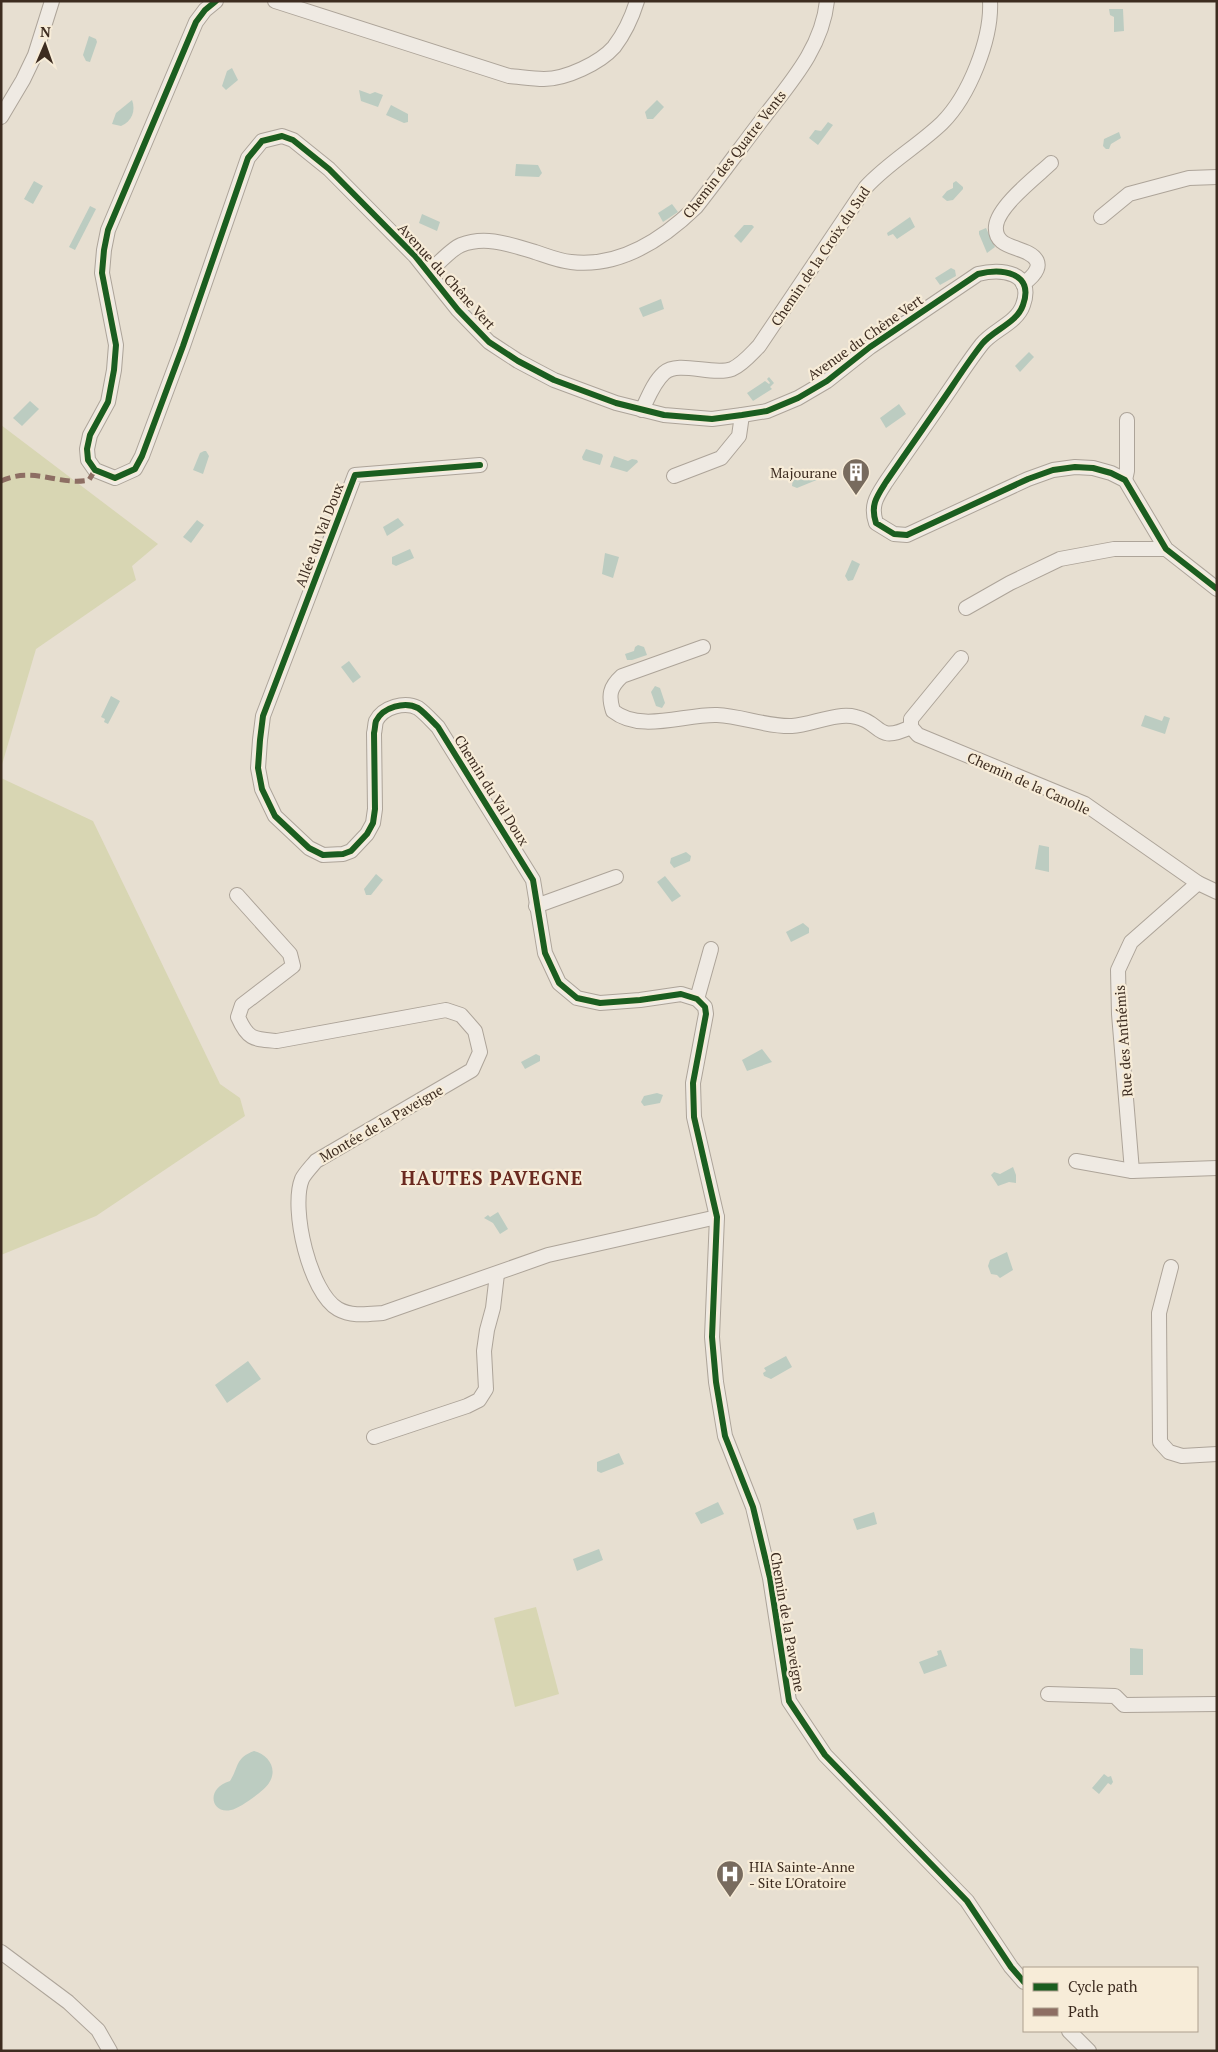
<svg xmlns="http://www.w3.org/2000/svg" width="1218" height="2052" font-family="'PT Serif',serif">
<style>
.green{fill:#d8d6b3}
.water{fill:#bcccc1}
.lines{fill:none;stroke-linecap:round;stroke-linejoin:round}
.street-casing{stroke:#ada499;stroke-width:16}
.street{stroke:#efeae3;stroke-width:14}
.quiet{stroke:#8d6e63;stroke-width:5;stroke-dasharray:10 5;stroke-linecap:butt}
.cycleway-casing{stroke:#f7ecd8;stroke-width:9}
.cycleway{stroke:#1b5e20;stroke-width:6}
.labels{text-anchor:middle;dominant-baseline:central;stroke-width:4.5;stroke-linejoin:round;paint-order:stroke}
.street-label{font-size:14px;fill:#3d2c20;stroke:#f7ecd8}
.poi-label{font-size:14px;fill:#3d2c20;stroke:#f7ecd8;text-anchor:end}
.district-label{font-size:19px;font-weight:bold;letter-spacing:1px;fill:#6a291f;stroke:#f7ecd8}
</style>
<rect width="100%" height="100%" fill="#e7dfd1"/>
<g class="green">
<path d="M1 425 158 544 132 566 136 580 36 649 1 768Z"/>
<path d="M1 778 93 821 220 1084 240 1098 245 1116 96 1216 1 1255Z"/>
<path d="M536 1607 559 1694 515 1707 494 1618Z"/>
</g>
<g class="water">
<path d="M1109 9H1123L1124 31 1114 32V17L1110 15Z"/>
<path d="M89 36 96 39 97 42 90 62 86 61 83 55Z"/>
<path d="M232 68 238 80 226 90 222 86 227 71Z"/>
<path d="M359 90 370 94 375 92 383 95 378 107 361 101Z"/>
<path d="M132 100C136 111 132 121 121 126L112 124 116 113Z"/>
<path d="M657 100 664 107 653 119H647L645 112Z"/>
<path d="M391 105 408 114V122L404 123 386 115Z"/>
<path d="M828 122 833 125 818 145 809 138 815 130 821 131Z"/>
<path d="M1119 132 1121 138 1111 144 1109 149H1106L1103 146 1104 139Z"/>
<path d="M516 164 538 165 542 173 539 177 515 176Z"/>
<path d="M34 181 43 186 33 204 24 199Z"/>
<path d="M956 181 963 187V189L953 200 947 201 942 197 947 191 953 188V183Z"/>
<path d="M672 204 678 212 663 222 658 213Z"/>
<path d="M90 206 96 209 75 250 69 247Z"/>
<path d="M422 214 440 222 437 231 419 223Z"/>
<path d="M910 217 915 227 897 239 893 234 888 236 887 233Z"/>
<path d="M744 225H752L754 227 741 243 734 236Z"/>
<path d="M986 228 995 247 987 253 979 234V231Z"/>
<path d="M951 268 955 270 956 276 940 285 935 278Z"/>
<path d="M661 299 664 309 643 317 639 308Z"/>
<path d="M1029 352 1034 357 1020 372 1015 366Z"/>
<path d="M769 377 774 383 770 387 772 389 753 401 747 393 765 381 769 384 770 383 767 379Z"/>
<path d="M30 401 39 409 22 426 13 418Z"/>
<path d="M899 404 906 414 886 428 880 418Z"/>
<path d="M586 449 602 454 603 456 600 465 583 460 582 457Z"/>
<path d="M204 451H206L209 456 203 474 193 470 200 453Z"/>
<path d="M614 456 628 461 632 459 637 460 638 462 627 472 610 467Z"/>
<path d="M814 469 819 479 797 488 792 486 793 478Z"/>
<path d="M398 518 404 525 387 536 383 527Z"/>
<path d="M197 520 204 525 191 543 183 537Z"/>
<path d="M410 549 414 558 396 566 392 564V557Z"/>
<path d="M605 553 619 557 613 578 602 574Z"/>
<path d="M852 560 860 564 853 580 848 581 845 576Z"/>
<path d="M638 645 644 647 647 655 632 660H627L625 654 634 651 635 647Z"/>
<path d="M349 661 361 677 353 683 341 667Z"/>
<path d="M655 686 660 688 665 703 662 708 656 706 651 692Z"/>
<path d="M111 696 120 701 108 724 104 722 105 719 101 717Z"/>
<path d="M1145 715 1162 721 1164 716 1170 718 1165 734 1141 726Z"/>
<path d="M1039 845 1049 847V872L1035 869Z"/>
<path d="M686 852 691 856 690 861 674 868 670 863 671 858Z"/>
<path d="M376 874 383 880 371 895H366L364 889Z"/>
<path d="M665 876 681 896 672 902 657 882Z"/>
<path d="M803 923 809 928V933L791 942 786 932Z"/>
<path d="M762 1049 772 1062 747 1071 742 1060Z"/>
<path d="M536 1054 540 1056V1061L525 1069 521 1062Z"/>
<path d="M657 1093 663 1095 660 1103 644 1106 641 1102 644 1096Z"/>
<path d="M1013 1167 1016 1175V1183L1009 1182 998 1186 991 1175 994 1172 1000 1174Z"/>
<path d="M498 1212 508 1229 500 1234 493 1223 484 1218 488 1215 490 1217Z"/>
<path d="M1007 1252 1013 1270 1000 1278 997 1275 991 1274 988 1266 990 1260Z"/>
<path d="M786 1356 792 1367 771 1379 764 1376 763 1373 766 1371 764 1368Z"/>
<path d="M248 1361 261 1379 227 1403 215 1385Z"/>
<path d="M619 1453 624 1464 601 1473 597 1471V1462Z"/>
<path d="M718 1502 724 1514 701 1524 695 1513Z"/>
<path d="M874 1512 877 1524 857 1530 853 1519Z"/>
<path d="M599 1549 603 1560 577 1571 573 1559Z"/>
<path d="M1130 1648 1143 1649V1675H1130Z"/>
<path d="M941 1650 947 1666 924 1674 919 1662 938 1655 937 1651Z"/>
<path d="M254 1751C269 1755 278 1769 269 1783 264 1791 240 1808 231 1810 211 1815 205 1788 230 1781 239 1767 235 1758 254 1751Z"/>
<path d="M1104 1774 1108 1777 1111 1776 1113 1782 1111 1785 1108 1783 1099 1794 1092 1788Z"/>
</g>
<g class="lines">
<g class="street-casing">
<g id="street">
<path d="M216 1 205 10 196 22 108 230 104 250 102 273 116 345 114 370 108 402 90 435 87 449 88 460 95 470 115 478 135 469 142 456 183 346 248 158 262 141 282 136 293 140 329 169 415 256 458 310 489 342 518 361 554 380 616 403 664 415 712 419 742 415 767 411 798 398 827 381 870 347 978 274C1001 268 1035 272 1023 305 1017 323 993 330 982 344 971 358 961 373 951 388 930 419 908 450 886 482 877 496 870 505 876 523L894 534 907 535 1028 479 1053 470 1075 467 1093 468 1111 473 1125 480 1166 549 1217 589"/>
<path d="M275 1 509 76C521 77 533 79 544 79 566 79 600 63 614 47 624 34 632 17 637 1"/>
<path d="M1 117 23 80 35 55 52 1"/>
<path d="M1101 217 1129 194 1189 178 1217 177"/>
<path d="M429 272C437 265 451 249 461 245 486 235 511 245 535 252 547 256 559 261 571 262 620 268 663 239 696 207 718 179 739 150 761 121 789 84 822 49 827 1"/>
<path d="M1023 284C1034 276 1047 263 1028 253 1015 246 994 246 996 226 998 206 1036 177 1051 163"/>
<path d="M642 410C648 398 653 383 664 373 678 360 713 376 732 369 743 364 751 354 759 346L866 187C889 162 918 146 942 123 969 96 992 39 990 1"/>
<path d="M480 465 355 475 263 716 260 740 258 768 262 789 275 816 309 848 323 855 343 854 351 851 367 834 373 823 375 809 374 733C375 730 375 724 376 721 383 707 405 701 418 708 425 713 432 721 438 727L533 880 545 953 559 983 577 998 600 1003 640 1000 681 994 697 999 705 1007 706 1014 693 1083 694 1117 717 1217 712 1337 716 1382 725 1436 753 1507 770 1578 789 1701 825 1755 967 1901 1011 1967 1024 1982"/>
<path d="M674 476 721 458 739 436 742 415"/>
<path d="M1125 480 1127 471V420"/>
<path d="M966 608 1010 583 1060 559 1114 549H1166"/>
<path d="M703 647 622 676C610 687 608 695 613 711 641 733 684 714 717 715 742 716 767 727 792 726 812 725 836 712 856 717 883 723 875 744 911 727"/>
<path d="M961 658 911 719V727L918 735 1085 804 1198 883 1217 892"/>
<path d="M237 895 290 954 293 966 242 1005 238 1017C248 1040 254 1039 277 1041L446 1010 461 1015 475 1031 480 1052 472 1070 316 1161C312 1166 305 1173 302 1179 290 1209 310 1293 338 1309 352 1317 368 1314 383 1313L548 1255 717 1217"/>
<path d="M536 906 616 877"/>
<path d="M697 999 711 949"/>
<path d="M1076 1161 1132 1171 1217 1168"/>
<path d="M1132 1171 1119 1014 1118 970 1131 942 1198 883"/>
<path d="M1171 1267 1159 1313 1160 1442 1169 1452 1182 1456 1217 1454"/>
<path d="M374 1437 467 1406 479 1400 486 1389 484 1351 487 1330 493 1308 497 1274"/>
<path d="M1048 1694 1115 1696 1124 1705 1217 1704"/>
<path d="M1 1952 68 2002 98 2030 110 2051"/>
<path d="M1069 2031 1089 2051"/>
</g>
</g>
<use href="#street" class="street"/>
<path class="quiet" d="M1 481C34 466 58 486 89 480L95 470"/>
<g class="cycleway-casing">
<g id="cycleway">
<path d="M216 1 205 10 196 22 108 230 104 250 102 273 116 345 114 370 108 402 90 435 87 449 88 460 95 470 115 478 135 469 142 456 183 346 248 158 262 141 282 136 293 140 329 169 415 256 458 310 489 342 518 361 554 380 616 403 664 415 712 419 742 415 767 411 798 398 827 381 870 347 978 274C1001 268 1035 272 1023 305 1017 323 993 330 982 344 971 358 961 373 951 388 930 419 908 450 886 482 877 496 870 505 876 523L894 534 907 535 1028 479 1053 470 1075 467 1093 468 1111 473 1125 480 1166 549 1217 589"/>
<path d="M480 465 355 475 263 716 260 740 258 768 262 789 275 816 309 848 323 855 343 854 351 851 367 834 373 823 375 809 374 733C375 730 375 724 376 721 383 707 405 701 418 708 425 713 432 721 438 727L533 880 545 953 559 983 577 998 600 1003 640 1000 681 994 697 999 705 1007 706 1014 693 1083 694 1117 717 1217 712 1337 716 1382 725 1436 753 1507 770 1578 789 1701 825 1755 967 1901 1011 1967 1024 1982"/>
</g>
</g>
<use href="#cycleway" class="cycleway"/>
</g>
<defs>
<g id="building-pin" transform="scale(1.4375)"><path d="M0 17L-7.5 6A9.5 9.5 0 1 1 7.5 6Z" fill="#786b5e" stroke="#f7ecd8"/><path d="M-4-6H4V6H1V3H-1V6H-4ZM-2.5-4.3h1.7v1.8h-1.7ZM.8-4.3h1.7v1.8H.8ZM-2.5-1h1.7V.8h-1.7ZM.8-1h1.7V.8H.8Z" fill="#fff"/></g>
<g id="hospital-pin" transform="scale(1.4375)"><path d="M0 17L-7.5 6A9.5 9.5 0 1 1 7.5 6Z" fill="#786b5e" stroke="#f7ecd8"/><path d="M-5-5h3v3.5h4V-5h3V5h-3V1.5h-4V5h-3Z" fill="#fff"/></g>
</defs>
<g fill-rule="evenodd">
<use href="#building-pin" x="856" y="472"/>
<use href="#hospital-pin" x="730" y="1874"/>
</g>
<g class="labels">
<g class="street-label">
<text transform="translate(734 154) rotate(-52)">Chemin des Quatre Vents</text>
<text transform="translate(820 256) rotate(-56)">Chemin de la Croix du Sud</text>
<text transform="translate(447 276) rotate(48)">Avenue du Chêne Vert</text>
<text transform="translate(865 337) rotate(-35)">Avenue du Chêne Vert</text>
<text transform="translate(319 535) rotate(-69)">Allée du Val Doux</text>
<text transform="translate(1029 783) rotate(24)">Chemin de la Canolle</text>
<text transform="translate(492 790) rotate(58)">Chemin du Val Doux</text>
<text transform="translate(1123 1041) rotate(-94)">Rue des Anthémis</text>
<text transform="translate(381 1123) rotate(-30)">Montée de la Paveigne</text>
<text transform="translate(788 1622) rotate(80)">Chemin de la Paveigne</text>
</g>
<g class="poi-label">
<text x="837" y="472">Majourane</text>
<text x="749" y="1866" text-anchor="start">HIA Sainte-Anne<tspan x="749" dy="16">- Site L'Oratoire</tspan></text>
</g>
<g class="district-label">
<text x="492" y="1177">HAUTES PAVEGNE</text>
</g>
</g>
<rect width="1218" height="2052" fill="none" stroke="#3d2c20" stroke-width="5"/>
<rect x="1023" y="1967" width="175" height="65" fill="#f7ecd8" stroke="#ad9f8e"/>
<rect x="1033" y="1983" width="25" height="8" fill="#1b5e20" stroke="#ad9f8e"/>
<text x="1068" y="1992" font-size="15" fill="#3d2c20">Cycle path</text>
<rect x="1033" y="2008" width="25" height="8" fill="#8d6e63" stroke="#ad9f8e"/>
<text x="1068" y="2017" font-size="15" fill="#3d2c20">Path</text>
<g transform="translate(45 45) rotate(2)" stroke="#f7ecd8" stroke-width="4" paint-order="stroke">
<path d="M0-4L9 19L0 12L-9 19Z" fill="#3d2c20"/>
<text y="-8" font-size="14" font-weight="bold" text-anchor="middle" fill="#3d2c20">N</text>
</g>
</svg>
